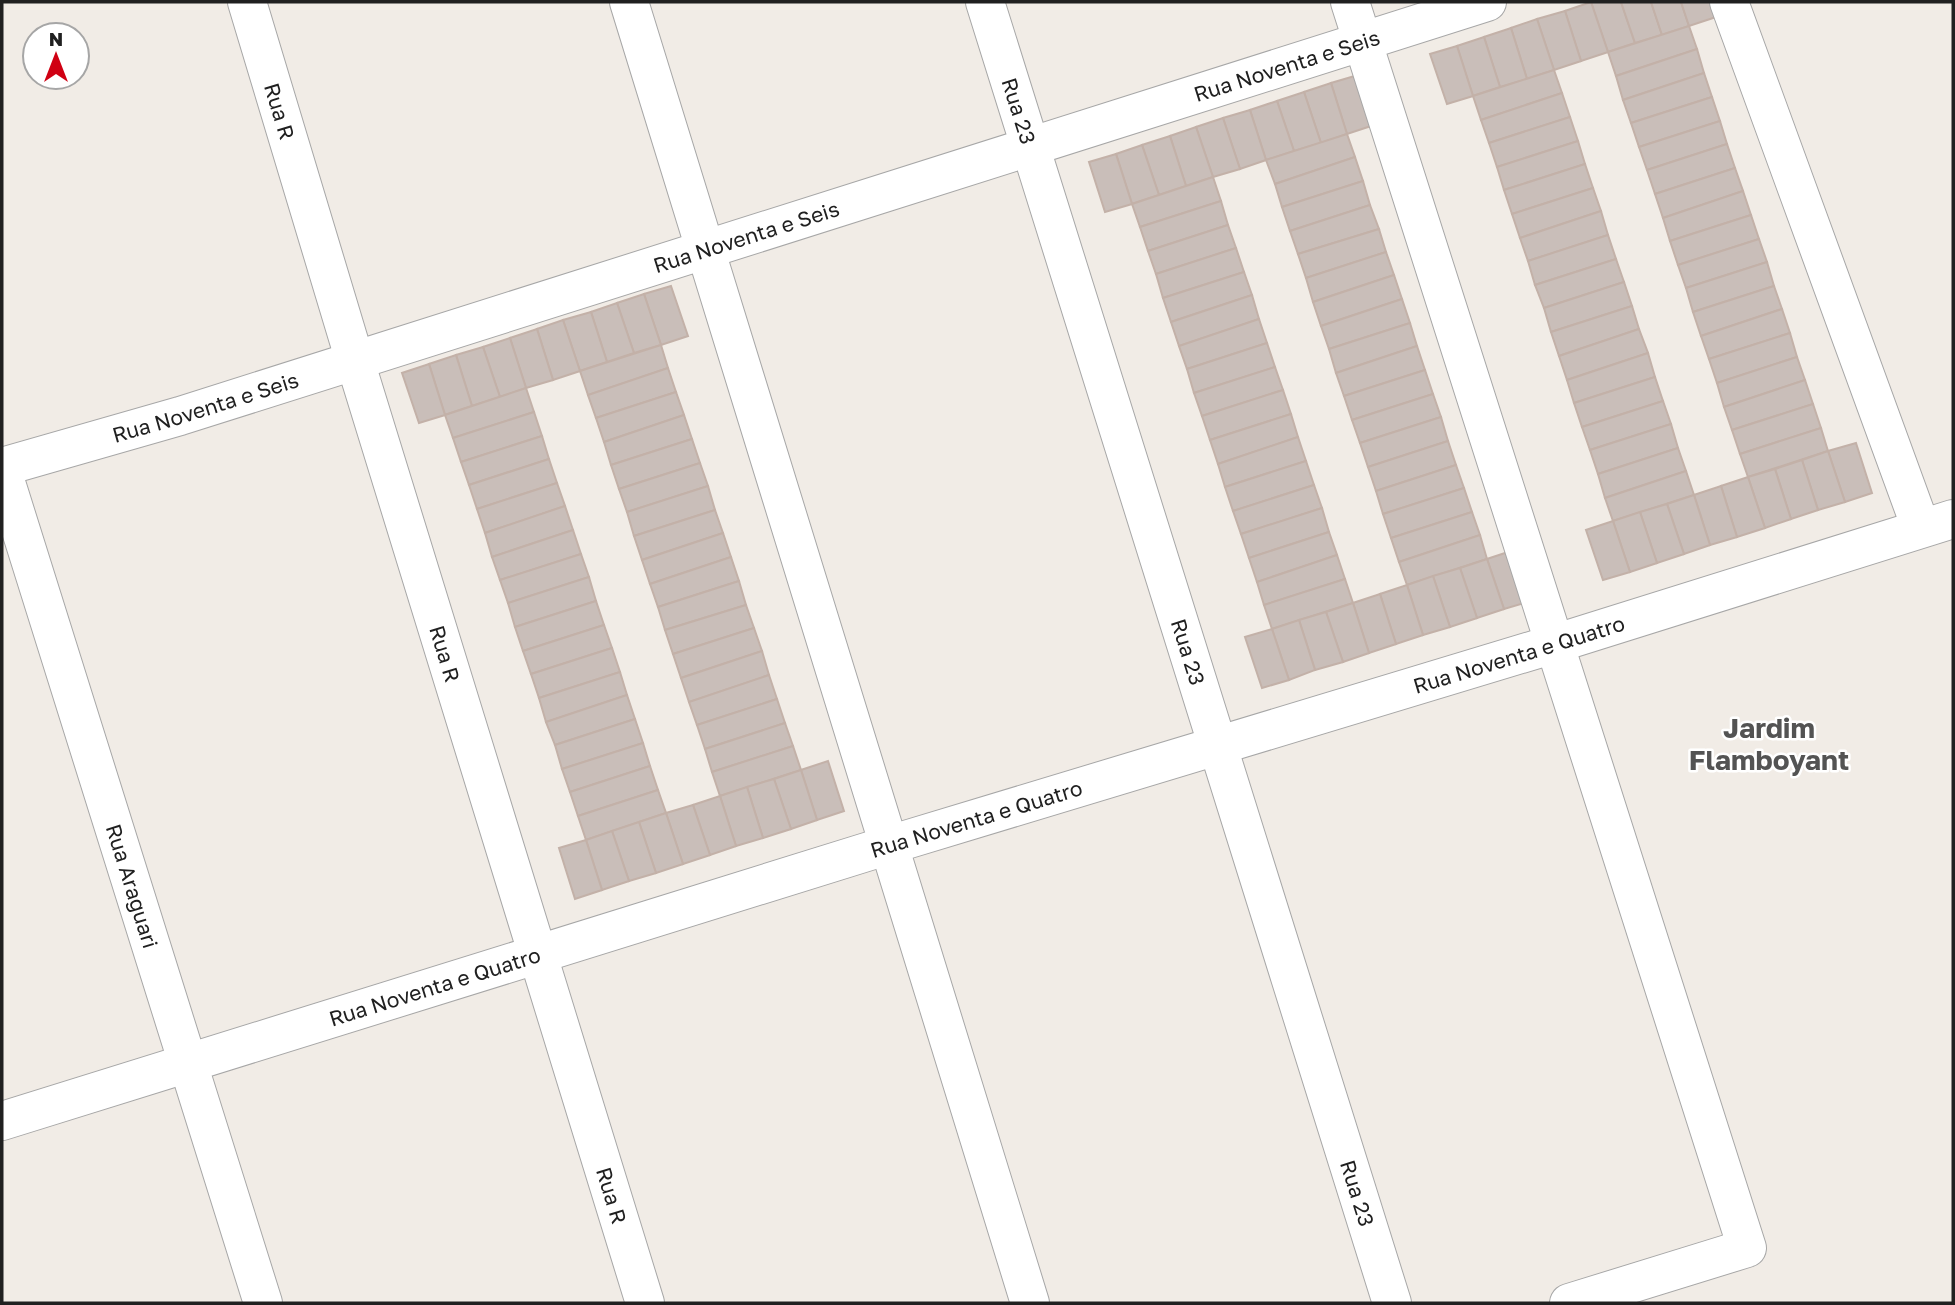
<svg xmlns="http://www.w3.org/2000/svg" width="1955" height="1305" font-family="'Golos Text',sans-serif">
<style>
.building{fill:#c9beb9;stroke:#c3b1a8;stroke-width:2}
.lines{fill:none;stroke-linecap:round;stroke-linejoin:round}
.minor-casing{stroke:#a7a7a7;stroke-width:40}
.minor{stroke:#fff;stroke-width:38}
.labels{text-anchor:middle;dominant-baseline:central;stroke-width:5;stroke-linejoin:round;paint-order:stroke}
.street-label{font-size:21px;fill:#202020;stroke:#fff}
.district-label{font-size:28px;font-weight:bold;fill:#535353;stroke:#fff}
</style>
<rect width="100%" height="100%" fill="#f1ece6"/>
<g class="building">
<path d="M1591 2H1621L1635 43 1608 52Z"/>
<path d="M1591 2 1608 52 1581 61 1565 11Z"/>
<path d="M1621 2H1651L1662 35 1635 43Z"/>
<path d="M1651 2H1681L1689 26 1662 35Z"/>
<path d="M1681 2H1711L1716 17 1689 26Z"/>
<path d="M1565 11 1581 61 1554 70 1537 19Z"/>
<path d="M1537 19 1554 70 1527 79 1511 28Z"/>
<path d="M1689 26 1697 49 1616 76 1608 52Z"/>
<path d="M1511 28 1527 79 1500 87 1484 37Z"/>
<path d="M1484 37 1500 87 1473 96 1457 46Z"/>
<path d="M1457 46 1473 96 1447 104 1430 54Z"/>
<path d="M1697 49 1704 73 1623 100 1616 76Z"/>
<path d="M1554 70 1562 93 1481 120 1473 96Z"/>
<path d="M1704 73 1712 97 1631 123 1623 100Z"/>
<path d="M1358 75 1374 125 1347 134 1331 83Z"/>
<path d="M1331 83 1347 134 1321 143 1304 92Z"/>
<path d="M1304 92 1321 143 1294 151 1277 101Z"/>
<path d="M1562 93 1570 117 1489 143 1481 120Z"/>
<path d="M1712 97 1720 121 1639 147 1631 123Z"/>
<path d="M1277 101 1294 151 1266 160 1250 110Z"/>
<path d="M1250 110 1266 160 1240 169 1223 118Z"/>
<path d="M1570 117 1578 141 1497 167 1489 143Z"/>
<path d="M1223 118 1240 169 1213 177 1196 127Z"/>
<path d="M1720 121 1727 144 1647 170 1639 147Z"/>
<path d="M1196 127 1213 177 1186 186 1170 136Z"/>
<path d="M1347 134 1355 157 1275 184 1266 160Z"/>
<path d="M1170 136 1186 186 1159 195 1142 145Z"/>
<path d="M1578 141 1585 164 1504 190 1497 167Z"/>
<path d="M1727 144 1735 168 1655 194 1647 170Z"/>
<path d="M1142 145 1159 195 1132 204 1116 154Z"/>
<path d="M1116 154 1132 204 1105 212 1089 162Z"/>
<path d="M1355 157 1363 181 1282 207 1275 184Z"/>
<path d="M1585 164 1593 188 1512 214 1504 190Z"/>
<path d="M1735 168 1743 191 1663 218 1655 194Z"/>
<path d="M1213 177 1221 201 1140 227 1132 204Z"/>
<path d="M1363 181 1370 205 1290 231 1282 207Z"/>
<path d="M1593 188 1601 211 1520 238 1512 214Z"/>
<path d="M1743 191 1751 215 1670 241 1663 218Z"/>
<path d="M1221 201 1228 225 1148 251 1140 227Z"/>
<path d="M1370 205 1379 229 1298 254 1290 231Z"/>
<path d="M1601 211 1608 235 1528 261 1520 238Z"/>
<path d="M1751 215 1759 239 1678 265 1670 241Z"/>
<path d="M1228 225 1236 248 1156 274 1148 251Z"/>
<path d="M1379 229 1386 252 1306 278 1298 254Z"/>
<path d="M1608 235 1616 259 1535 285 1528 261Z"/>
<path d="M1759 239 1767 262 1686 288 1678 265Z"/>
<path d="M1236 248 1244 272 1163 298 1156 274Z"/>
<path d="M1386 252 1394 275 1313 302 1306 278Z"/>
<path d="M1616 259 1624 282 1544 308 1535 285Z"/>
<path d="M1767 262 1774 286 1693 312 1686 288Z"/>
<path d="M1244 272 1252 295 1171 322 1163 298Z"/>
<path d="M1394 275 1402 299 1321 326 1313 302Z"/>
<path d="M1624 282 1632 306 1551 332 1544 308Z"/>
<path d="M671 286 688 336 661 345 644 294Z"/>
<path d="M1774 286 1782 309 1701 336 1693 312Z"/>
<path d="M644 294 661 345 634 353 617 303Z"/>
<path d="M1252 295 1259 319 1179 346 1171 322Z"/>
<path d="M1402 299 1410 323 1329 349 1321 326Z"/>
<path d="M617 303 634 353 607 362 591 312Z"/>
<path d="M1632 306 1639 329 1559 356 1551 332Z"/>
<path d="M1782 309 1790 333 1709 359 1701 336Z"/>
<path d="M591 312 607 362 580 371 563 320Z"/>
<path d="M1259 319 1267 343 1187 369 1179 346Z"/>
<path d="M563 320 580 371 553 380 537 329Z"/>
<path d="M1410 323 1417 346 1336 373 1329 349Z"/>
<path d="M537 329 553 380 526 388 510 338Z"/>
<path d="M1639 329 1648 353 1567 380 1559 356Z"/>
<path d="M1790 333 1797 357 1717 383 1709 359Z"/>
<path d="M510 338 526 388 500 397 483 347Z"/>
<path d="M1267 343 1275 367 1194 393 1187 369Z"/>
<path d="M661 345 668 368 588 395 580 371Z"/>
<path d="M1417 346 1425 370 1344 396 1336 373Z"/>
<path d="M483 347 500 397 472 406 456 355Z"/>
<path d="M1648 353 1655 377 1574 403 1567 380Z"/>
<path d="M456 355 472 406 445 415 429 364Z"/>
<path d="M1797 357 1805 380 1724 407 1717 383Z"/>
<path d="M429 364 445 415 419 423 402 373Z"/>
<path d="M1275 367 1283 390 1202 416 1194 393Z"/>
<path d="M668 368 676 392 596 418 588 395Z"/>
<path d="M1425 370 1433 394 1352 420 1344 396Z"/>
<path d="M1655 377 1663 401 1582 427 1574 403Z"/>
<path d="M1805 380 1813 404 1732 430 1724 407Z"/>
<path d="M526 388 534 412 453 438 445 415Z"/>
<path d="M1283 390 1291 414 1210 440 1202 416Z"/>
<path d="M676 392 684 415 604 442 596 418Z"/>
<path d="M1433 394 1441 417 1360 443 1352 420Z"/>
<path d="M1663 401 1671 424 1590 450 1582 427Z"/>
<path d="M1813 404 1821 428 1740 454 1732 430Z"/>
<path d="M534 412 542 436 461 462 453 438Z"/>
<path d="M1291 414 1298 437 1218 464 1210 440Z"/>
<path d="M684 415 692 439 611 465 604 442Z"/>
<path d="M1441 417 1448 441 1368 467 1360 443Z"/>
<path d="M1671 424 1678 448 1598 474 1590 450Z"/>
<path d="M1821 428 1828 451 1748 477 1740 454Z"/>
<path d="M542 436 549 459 469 485 461 462Z"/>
<path d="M1298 437 1306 461 1225 487 1218 464Z"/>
<path d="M692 439 700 463 619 489 611 465Z"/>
<path d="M1448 441 1456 465 1376 491 1368 467Z"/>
<path d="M1856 443 1872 493 1845 502 1828 451Z"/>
<path d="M1678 448 1686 471 1605 498 1598 474Z"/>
<path d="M1828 451 1845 502 1818 510 1802 460Z"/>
<path d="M549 459 557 483 477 509 469 485Z"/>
<path d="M1802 460 1818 510 1791 519 1775 469Z"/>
<path d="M1306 461 1314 485 1233 511 1225 487Z"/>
<path d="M700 463 708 486 627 512 619 489Z"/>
<path d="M1456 465 1464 488 1383 514 1376 491Z"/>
<path d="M1775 469 1791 519 1765 528 1748 477Z"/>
<path d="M1686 471 1694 495 1613 521 1605 498Z"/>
<path d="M1748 477 1765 528 1737 537 1721 486Z"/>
<path d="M557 483 565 506 485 533 477 509Z"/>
<path d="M1314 485 1322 508 1241 534 1233 511Z"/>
<path d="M708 486 715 510 634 536 627 512Z"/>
<path d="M1721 486 1737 537 1710 545 1694 495Z"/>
<path d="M1464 488 1472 512 1391 538 1383 514Z"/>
<path d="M1694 495 1710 545 1684 554 1667 504Z"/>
<path d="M1667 504 1684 554 1657 563 1640 512Z"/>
<path d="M565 506 573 530 492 557 485 533Z"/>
<path d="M1322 508 1329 532 1249 558 1241 534Z"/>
<path d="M715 510 723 533 642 560 634 536Z"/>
<path d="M1472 512 1480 535 1399 562 1391 538Z"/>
<path d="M1640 512 1657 563 1630 572 1613 521Z"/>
<path d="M1613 521 1630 572 1603 580 1586 530Z"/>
<path d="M573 530 581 554 500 580 492 557Z"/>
<path d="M1329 532 1337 555 1257 582 1249 558Z"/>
<path d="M723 533 731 557 650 584 642 560Z"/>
<path d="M1480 535 1487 559 1407 585 1399 562Z"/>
<path d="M1514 550 1531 601 1504 609 1487 559Z"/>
<path d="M581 554 589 577 508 603 500 580Z"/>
<path d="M1337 555 1345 579 1264 605 1257 582Z"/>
<path d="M731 557 739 581 658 607 650 584Z"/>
<path d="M1487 559 1504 609 1477 618 1460 568Z"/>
<path d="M1460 568 1477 618 1450 627 1433 576Z"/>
<path d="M1433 576 1450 627 1423 635 1407 585Z"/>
<path d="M589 577 596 601 515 627 508 603Z"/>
<path d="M1345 579 1353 603 1272 629 1264 605Z"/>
<path d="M739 581 746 605 665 630 658 607Z"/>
<path d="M1407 585 1423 635 1396 644 1380 594Z"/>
<path d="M1380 594 1396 644 1369 653 1353 603Z"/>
<path d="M596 601 604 625 523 651 515 627Z"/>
<path d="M1353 603 1369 653 1343 662 1326 612Z"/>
<path d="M746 605 754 628 673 654 665 630Z"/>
<path d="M1326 612 1343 662 1315 670 1299 620Z"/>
<path d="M1299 620 1315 670 1289 680 1272 629Z"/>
<path d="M604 625 612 648 531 674 523 651Z"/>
<path d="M754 628 762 651 681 678 673 654Z"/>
<path d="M1272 629 1289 680 1262 688 1245 637Z"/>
<path d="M612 648 620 672 539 698 531 674Z"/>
<path d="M762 651 769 675 689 702 681 678Z"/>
<path d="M620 672 627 695 546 722 539 698Z"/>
<path d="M769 675 777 699 697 725 689 702Z"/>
<path d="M627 695 635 719 555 745 546 722Z"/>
<path d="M777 699 785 723 705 749 697 725Z"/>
<path d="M635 719 643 743 562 769 555 745Z"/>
<path d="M785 723 793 746 712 772 705 749Z"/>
<path d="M643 743 650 766 570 792 562 769Z"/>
<path d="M793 746 801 770 720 796 712 772Z"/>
<path d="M828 761 844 811 817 820 801 770Z"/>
<path d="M650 766 658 790 578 816 570 792Z"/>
<path d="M801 770 817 820 791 829 774 779Z"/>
<path d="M774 779 791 829 763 838 747 787Z"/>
<path d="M747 787 763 838 736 846 720 796Z"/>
<path d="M658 790 666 813 586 840 578 816Z"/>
<path d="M720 796 736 846 710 855 693 805Z"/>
<path d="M693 805 710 855 683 864 666 813Z"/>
<path d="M666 813 683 864 656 873 639 822Z"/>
<path d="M639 822 656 873 629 881 612 831Z"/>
<path d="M612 831 629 881 602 890 586 840Z"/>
<path d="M586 840 602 890 575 899 559 848Z"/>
</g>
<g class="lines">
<g class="minor-casing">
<g id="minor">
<path id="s1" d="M247 2 355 361 645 1303"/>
<path d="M629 2 1030 1303"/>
<path id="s2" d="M985 2 1392 1303"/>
<path d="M1350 2 1747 1248 1569 1303"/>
<path d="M1729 2 1921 528"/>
<path id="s3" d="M2 467 180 416 1487 2"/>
<path id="s4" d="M2 470 263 1303"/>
<path id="s5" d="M2 1121 889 845 1554 644 1953 519"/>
</g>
</g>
<use href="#minor" class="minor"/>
</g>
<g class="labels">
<g class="street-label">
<text stroke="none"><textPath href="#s3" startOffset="1346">Rua Noventa e Seis</textPath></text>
<text stroke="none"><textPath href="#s1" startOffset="114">Rua R</textPath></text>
<text stroke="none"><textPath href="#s2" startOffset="114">Rua 23</textPath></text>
<text stroke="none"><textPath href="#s3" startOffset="779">Rua Noventa e Seis</textPath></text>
<text stroke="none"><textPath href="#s3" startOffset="212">Rua Noventa e Seis</textPath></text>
<text stroke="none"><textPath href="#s1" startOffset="681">Rua R</textPath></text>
<text stroke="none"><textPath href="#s2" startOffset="681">Rua 23</textPath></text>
<text stroke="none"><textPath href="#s5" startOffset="1587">Rua Noventa e Quatro</textPath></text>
<text stroke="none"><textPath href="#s5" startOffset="1020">Rua Noventa e Quatro</textPath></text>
<text stroke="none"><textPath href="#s4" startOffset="436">Rua Araguari</textPath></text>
<text stroke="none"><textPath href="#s5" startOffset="453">Rua Noventa e Quatro</textPath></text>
<text stroke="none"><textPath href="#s2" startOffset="1248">Rua 23</textPath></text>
<text stroke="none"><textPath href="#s1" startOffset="1248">Rua R</textPath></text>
</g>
<g class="district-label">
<text x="1769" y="727">Jardim<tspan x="1769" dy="32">Flamboyant</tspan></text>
</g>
</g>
<rect width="1955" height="1305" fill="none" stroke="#202020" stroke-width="7"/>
<g transform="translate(56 56)"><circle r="33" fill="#ffffff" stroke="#a6a6a6" stroke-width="2"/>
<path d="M0-5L12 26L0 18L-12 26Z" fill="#d00013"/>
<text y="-10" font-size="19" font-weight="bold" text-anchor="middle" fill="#202020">N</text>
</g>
</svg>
